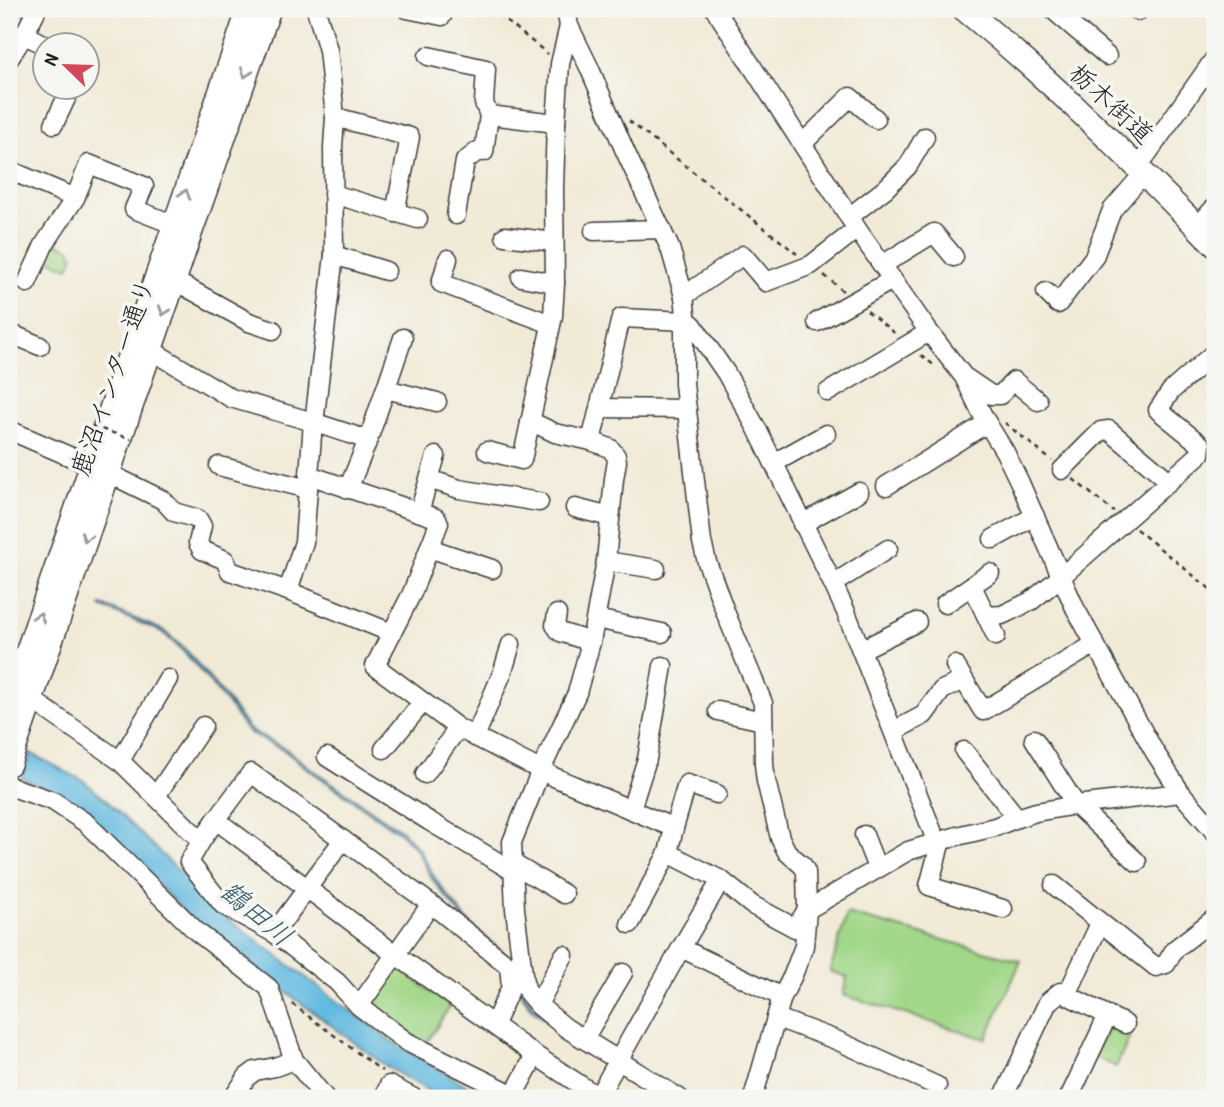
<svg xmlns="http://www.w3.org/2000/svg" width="1224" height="1107" font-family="'Patrick Hand','Klee One',sans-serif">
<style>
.green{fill:#a1d788;stroke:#5e7a52;stroke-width:2}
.water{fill:#62b9df;stroke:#3f6a7e;stroke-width:2}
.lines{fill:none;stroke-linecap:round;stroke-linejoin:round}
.minor-casing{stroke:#3c3b38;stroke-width:21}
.major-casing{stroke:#3c3b38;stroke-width:26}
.path{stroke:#3c3b38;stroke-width:2.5;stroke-dasharray:5 5;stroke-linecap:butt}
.minor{stroke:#fff;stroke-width:18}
.major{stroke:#fff;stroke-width:23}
.path-bridge{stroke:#3c3b38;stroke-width:2.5;stroke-dasharray:5 5;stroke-linecap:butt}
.oneway{stroke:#999}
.labels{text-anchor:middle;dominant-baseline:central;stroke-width:7;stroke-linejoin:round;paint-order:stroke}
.street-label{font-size:26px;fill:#1c1c1c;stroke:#f6f6f2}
.water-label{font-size:28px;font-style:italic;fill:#385b6a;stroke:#f6f6f2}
</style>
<rect width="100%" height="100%" fill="#f6f6f2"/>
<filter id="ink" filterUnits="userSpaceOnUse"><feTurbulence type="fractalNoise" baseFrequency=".0143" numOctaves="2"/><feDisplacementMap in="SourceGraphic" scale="14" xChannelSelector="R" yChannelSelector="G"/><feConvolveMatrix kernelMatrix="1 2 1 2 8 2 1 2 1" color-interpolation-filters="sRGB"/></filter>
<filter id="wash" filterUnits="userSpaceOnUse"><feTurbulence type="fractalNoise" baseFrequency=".00686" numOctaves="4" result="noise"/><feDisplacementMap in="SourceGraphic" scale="28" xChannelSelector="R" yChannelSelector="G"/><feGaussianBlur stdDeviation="1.57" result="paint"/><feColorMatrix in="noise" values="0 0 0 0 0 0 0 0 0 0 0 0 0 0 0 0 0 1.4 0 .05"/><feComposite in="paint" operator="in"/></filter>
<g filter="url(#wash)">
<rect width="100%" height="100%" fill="#f1ead7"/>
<g class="green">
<path d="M53 242 71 249V254L74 255 69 268 47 259Z"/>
<path d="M847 914 1021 961 986 1039 843 995 847 977 830 971Z"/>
<path d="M399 968 450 1006 426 1044 372 1010 369 1003 393 970Z"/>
<path d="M1109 1025 1131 1034 1116 1067 1095 1057Z"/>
</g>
<g class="water">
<path d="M102 605 163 630 188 652 228 701 250 730 286 749 309 767 402 831 419 849 436 880 470 924 515 962 519 982 523 992 534 1007 589 1047 671 1098 662 1096 587 1049 532 1009 520 992 516 981 513 963 469 926 432 879 417 850 400 833 308 769 285 751 248 732 226 702 185 653 162 632 101 607Z"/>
<path d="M30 753 84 781 107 801 228 919 344 1006 397 1045 488 1098H440L386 1066 201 929 84 810 61 795 22 778Z"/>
</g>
</g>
<g filter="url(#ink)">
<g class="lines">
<g class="minor-casing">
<g id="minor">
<path d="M407 9 442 16 444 9"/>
<path d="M566 9 569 26 589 67 625 151 670 248 684 296 686 314 684 321V384L702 542 707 562 726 614 763 703 764 764 766 781 780 838 787 852 803 866 806 872 807 910 804 946 793 975 782 997 753 1098"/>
<path d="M715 9 857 229 929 332 964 377 984 418 1005 452 1020 483 1075 608 1154 751 1181 793 1215 832"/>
<path d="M1052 9 1107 56"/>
<path d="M1138 11 1140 9"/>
<path d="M24 35 48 46"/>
<path d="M428 56 486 69 484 103 489 115 556 123 560 64 569 26"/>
<path d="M9 59 24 35 37 9"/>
<path d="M335 117 410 137 395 213"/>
<path d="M54 124 71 88"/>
<path d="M803 143 850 97 876 119"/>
<path d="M1138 167 1215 58"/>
<path d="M9 170 75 198 44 245 27 283"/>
<path d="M333 194 418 219"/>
<path d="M75 198 89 164 144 186 134 209 185 229"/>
<path d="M456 215 465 161 478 151 484 152 489 115"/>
<path d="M849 217 885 189 908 166 925 137"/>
<path d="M1197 227 1215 207"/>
<path d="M594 231 662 229"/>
<path d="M505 236 554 242"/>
<path d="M334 255 386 271"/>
<path d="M448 259 441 283 551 324"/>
<path d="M882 265 934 233 954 257"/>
<path d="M521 277 555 283"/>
<path d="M175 281 249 322 273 330"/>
<path d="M1046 292 1058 304 1094 257 1112 210 1144 173"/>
<path d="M684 296 743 255 766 282 811 265 857 229"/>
<path d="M817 322 892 280"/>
<path d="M9 333 40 346"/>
<path d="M151 350 231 398 313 422 368 440"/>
<path d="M966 378 991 395H1000L1014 381 1038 401"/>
<path d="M386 389 437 402"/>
<path d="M828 392 929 332"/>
<path d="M599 408 687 409"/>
<path d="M530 421 555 433 591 441 610 448 616 456 617 461 614 479 606 561 591 642 577 693 541 770 512 842 515 909 524 982 528 993 538 1005 566 1028 679 1098"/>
<path d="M9 430 108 473 163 500 174 512 198 519 202 526 198 543 202 550 225 560 230 571 288 591 392 633"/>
<path d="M591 441 621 318 688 321 693 325 726 373 757 429 833 584 846 612 939 848 929 886 1003 909"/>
<path d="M487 451 522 460 553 316 555 283 554 189 556 123"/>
<path d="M774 463 826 434"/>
<path d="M219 466 308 489"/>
<path d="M1062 470 1101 431 1109 430 1168 480"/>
<path d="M309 475 436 518 439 523 412 593 375 666 458 728 554 777 674 828 687 784 717 794"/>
<path d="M429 479 459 489 539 502"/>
<path d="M886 486 987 423"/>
<path d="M348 489 368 440 403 338"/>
<path d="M575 508 610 517"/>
<path d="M419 512 436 456"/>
<path d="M802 524 859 492"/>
<path d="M993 539 1035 516"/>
<path d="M429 548 492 569"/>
<path d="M606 561 656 569"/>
<path d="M833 584 888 549"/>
<path d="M972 586 996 636"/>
<path d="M288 591 304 542 313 422 315 415 334 255 333 147 335 117 328 50 316 9"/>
<path d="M945 604 990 573"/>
<path d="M557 614 555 625 560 632 591 642"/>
<path d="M987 616 1002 615 1031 601 1062 576 1200 454 1201 445 1158 410 1171 391 1215 352"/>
<path d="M596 619 662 633"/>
<path d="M861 650 917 622"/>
<path d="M955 665 964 680"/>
<path d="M31 699 120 761 192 832 203 838 216 820 396 955 535 1055 600 1098"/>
<path d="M718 711 763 721"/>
<path d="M894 731 924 715 942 690 964 680 983 711 1095 644"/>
<path d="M475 737 503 671 511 644"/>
<path d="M1034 739 1076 805 1137 862"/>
<path d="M384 749 423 702"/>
<path d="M964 751 1017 818"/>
<path d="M327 757 429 821 513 871"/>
<path d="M120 761 168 679"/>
<path d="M425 774 458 728"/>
<path d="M9 786 53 801 86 823 196 931 269 988 294 1060 325 1098"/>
<path d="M156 796 203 726"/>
<path d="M631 809 647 759 663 666"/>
<path d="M216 820 251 773 431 904 509 966 511 987 494 1024"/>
<path d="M674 828 668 853 721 880 752 905 795 928 807 910 908 851 957 836 995 827 1017 818 1036 812 1076 805 1181 793"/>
<path d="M864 835 877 868"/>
<path d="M203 838 189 862 223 905 274 933 337 982 359 1006 407 1042 514 1095"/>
<path d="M512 863 564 894"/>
<path d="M1054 885 1156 967 1166 964 1175 949 1215 918"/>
<path d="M630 924 668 853"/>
<path d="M274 933 343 840"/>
<path d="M681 948 721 880"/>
<path d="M1067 995 1125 1024"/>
<path d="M538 1005 564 955"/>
<path d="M359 1006 431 904"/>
<path d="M777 1018 836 1040 937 1086"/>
<path d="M584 1039 623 973"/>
<path d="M598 1097 681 948 782 997"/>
<path d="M233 1098 247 1077 255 1071 275 1067 294 1060"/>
<path d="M384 1098 389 1085 414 1098"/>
<path d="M512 1098 535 1055"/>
<path d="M1003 1098 1048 1002 1060 992 1067 995 1100 923"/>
<path d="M1069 1098 1108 1015"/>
</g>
</g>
<g class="major-casing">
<g id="major">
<path d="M964 9C1053 82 1134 163 1215 245"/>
<path d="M9 705 249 9"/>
<path d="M9 764 191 231 269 9"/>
</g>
</g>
<g class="path">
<path d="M491 9 548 54"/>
<path d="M629 121 797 254"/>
<path d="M824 275 843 291"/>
<path d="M867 311 897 335"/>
<path d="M921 355 935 366"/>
<path d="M1005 423 1052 461"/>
<path d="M1073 479 1114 512"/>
<path d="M1136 529 1215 593"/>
<path d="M292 1004 382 1071"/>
</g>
<use href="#minor" class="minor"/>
<use href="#major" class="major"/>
<path class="path-bridge" d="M92 426 131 439"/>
</g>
<defs><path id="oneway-chevron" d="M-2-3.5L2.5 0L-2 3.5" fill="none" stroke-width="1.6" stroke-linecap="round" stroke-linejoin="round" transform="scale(1.75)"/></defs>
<g class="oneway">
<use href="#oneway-chevron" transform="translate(246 73) rotate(109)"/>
<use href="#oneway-chevron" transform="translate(185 194) rotate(-71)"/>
<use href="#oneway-chevron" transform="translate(164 311) rotate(109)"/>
<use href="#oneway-chevron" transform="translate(86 537) rotate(109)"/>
<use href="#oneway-chevron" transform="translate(39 617) rotate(-71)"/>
</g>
</g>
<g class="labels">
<g class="street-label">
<text transform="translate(1112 103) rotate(43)">栃木街道</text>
<text transform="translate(112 377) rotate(-71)">鹿沼インター通り</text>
</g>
<g class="water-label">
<text transform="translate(257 913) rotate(40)">鶴田川</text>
</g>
</g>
<rect width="1224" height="1107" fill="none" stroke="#f6f6f2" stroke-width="35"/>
<g transform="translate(66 66) rotate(293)"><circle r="33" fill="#f6f6f2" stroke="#9f9f9c" stroke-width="2"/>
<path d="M0-5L12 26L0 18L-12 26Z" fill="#d1495b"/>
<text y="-10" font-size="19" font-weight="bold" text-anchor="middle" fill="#1c1c1c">N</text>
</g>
</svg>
